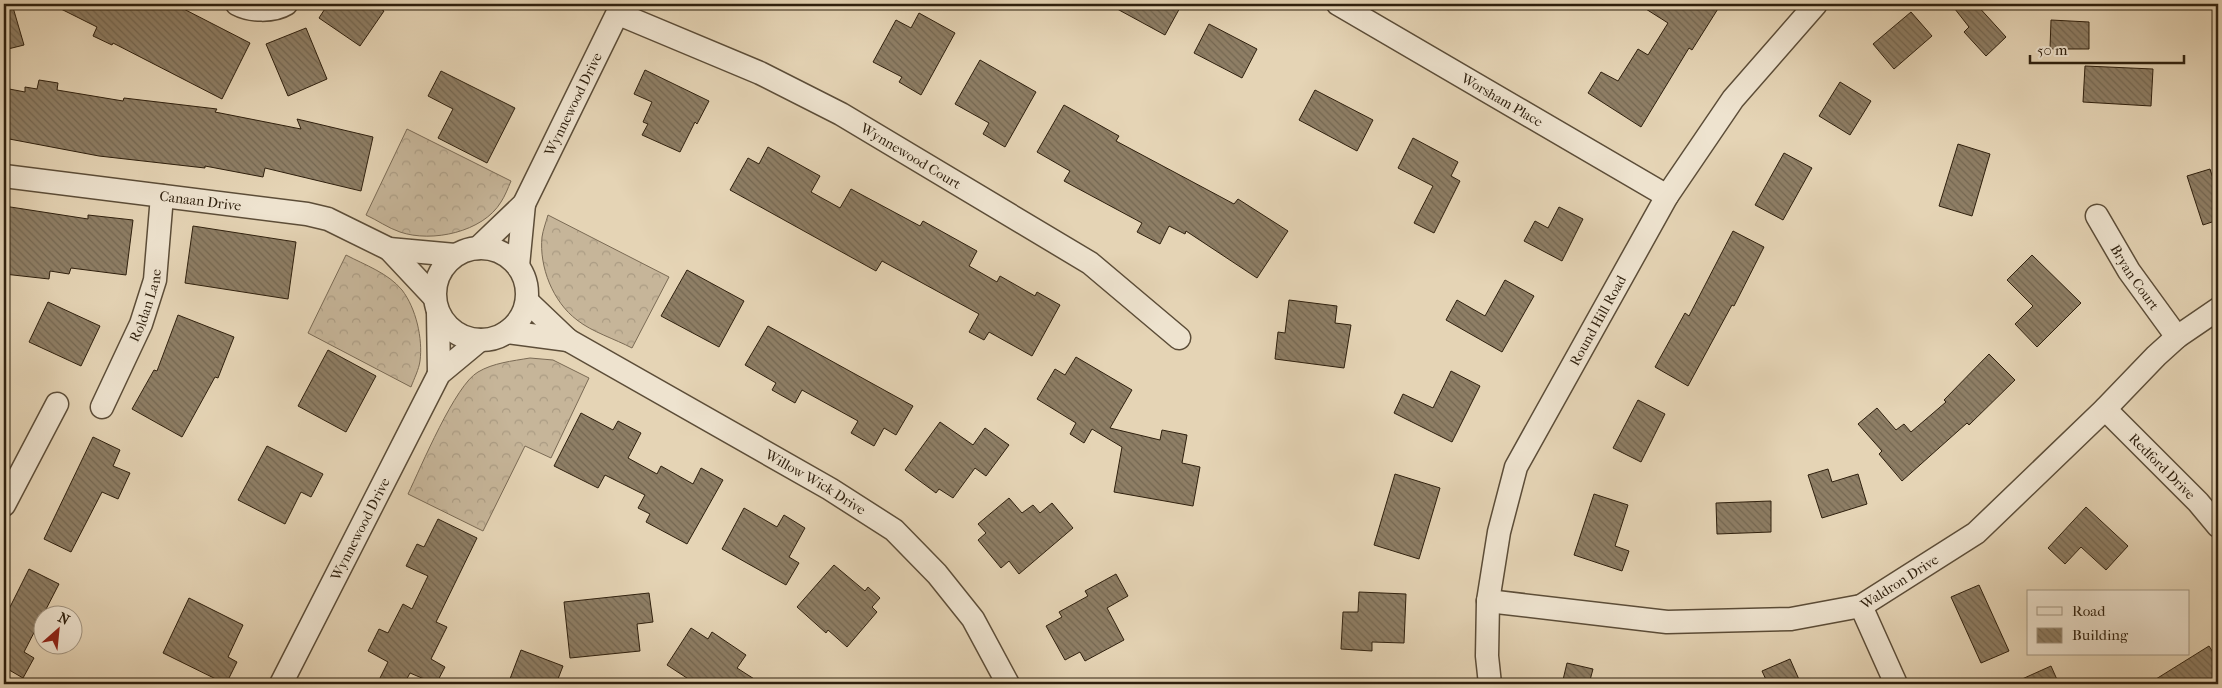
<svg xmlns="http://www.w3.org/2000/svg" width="2222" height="688" font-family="'IM FELL French Canon',serif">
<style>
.forest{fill:url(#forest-crowns);stroke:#7a6a54}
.building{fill:url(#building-back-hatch);stroke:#2f200e}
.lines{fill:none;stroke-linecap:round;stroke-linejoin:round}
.minor-casing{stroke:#5c4d38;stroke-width:25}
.minor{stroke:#eee3cf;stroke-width:22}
.labels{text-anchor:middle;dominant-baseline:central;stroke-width:4.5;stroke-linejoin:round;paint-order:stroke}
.street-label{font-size:14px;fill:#2f200e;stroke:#eee3cf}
</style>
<defs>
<pattern id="forest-crowns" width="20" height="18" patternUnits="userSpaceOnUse" patternTransform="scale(1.25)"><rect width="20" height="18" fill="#c6b599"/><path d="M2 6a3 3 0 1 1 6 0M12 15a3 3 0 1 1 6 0" fill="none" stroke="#aa9b83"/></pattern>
<pattern id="building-back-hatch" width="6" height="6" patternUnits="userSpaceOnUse" patternTransform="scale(1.25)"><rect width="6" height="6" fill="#8e7e65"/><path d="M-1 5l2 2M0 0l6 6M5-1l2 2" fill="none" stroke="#746752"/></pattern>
</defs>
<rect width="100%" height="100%" fill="#e5d4b5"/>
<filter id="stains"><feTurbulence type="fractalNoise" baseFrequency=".004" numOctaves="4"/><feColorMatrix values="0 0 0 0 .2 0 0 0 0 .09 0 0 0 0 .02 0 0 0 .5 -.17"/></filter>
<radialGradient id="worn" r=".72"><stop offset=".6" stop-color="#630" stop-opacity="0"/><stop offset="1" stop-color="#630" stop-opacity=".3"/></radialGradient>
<g class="forest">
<path d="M407 129 511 181C508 188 505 196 501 202 483 232 432 243 400 232 388 228 377 220 366 215Z"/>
<path d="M548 215 669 277 632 348C615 339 592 332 577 320 553 302 539 267 542 237 543 230 546 222 548 215Z"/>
<path d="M346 255C365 265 388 273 402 290 416 308 423 339 420 361 419 369 414 379 411 387L308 333Z"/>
<path d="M530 358 553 360 589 378 551 458 525 446 483 531 408 494C421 467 455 385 478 372 493 363 512 361 530 358Z"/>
</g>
<g class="building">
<path d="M4 4H12L24 45 4 50Z"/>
<path d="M51 4H174L250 43 222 99 113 43 112 45 93 36 97 27Z"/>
<path d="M328 4H372L384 11 360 46 319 18Z"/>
<path d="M1108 4H1182L1165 35Z"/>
<path d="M1638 4H1721L1692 50 1689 48 1641 127 1588 93 1601 72 1618 81 1638 49 1648 55 1668 23Z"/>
<path d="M1951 4H1976L2006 37 1986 56 1964 32 1969 27Z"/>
<path d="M1911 12 1932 36 1894 69 1873 44Z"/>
<path d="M919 13 955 33 921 95 899 82 902 77 873 62 896 20 911 28Z"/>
<path d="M2051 20 2089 22V49H2050Z"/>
<path d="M1209 24 1257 49 1242 78 1194 53Z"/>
<path d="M306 28 327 79 288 96 266 44Z"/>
<path d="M980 60 1036 92 1005 147 983 134 989 123 955 104Z"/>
<path d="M2085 66 2153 69 2151 106 2083 102Z"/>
<path d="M645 70 709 101 697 124 695 122 680 152 642 135 648 124 643 122 652 102 634 94Z"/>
<path d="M441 71 515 108 487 163 438 138 453 109 428 96Z"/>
<path d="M39 80 58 83 57 90 123 101 124 98 217 109 215 112 301 129 297 119 373 137 361 191 265 168 263 177 205 166V168L99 156 4 138V88L25 92V87L37 89Z"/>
<path d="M1840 82 1871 101 1850 135 1819 116Z"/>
<path d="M1315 90 1373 120 1357 151 1299 120Z"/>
<path d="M1064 105 1119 136 1116 141 1234 204 1238 199 1288 231 1257 278 1186 231 1185 234 1169 226 1160 244 1137 232 1142 223 1064 181 1070 171 1037 152Z"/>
<path d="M1413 138 1458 162 1451 176 1460 181 1434 233 1414 223 1433 186 1398 168Z"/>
<path d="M1958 144 1990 154 1972 216 1939 206Z"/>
<path d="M768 147 820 176 811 192 840 208 851 189 920 226 923 221 977 251 969 266 997 282 1000 276 1035 296 1037 292 1060 305 1032 356 989 332 984 340 969 332 979 314 882 261 876 271 730 190 748 158 759 164Z"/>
<path d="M1784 153 1812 168 1783 220 1755 205Z"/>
<path d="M2210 169 2218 195V220L2203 225 2187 176Z"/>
<path d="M4 206 88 219V215L133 220 126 275 71 268 69 274 50 271 49 279 4 274Z"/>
<path d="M1559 207 1583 219 1562 261 1524 241 1535 221 1548 228Z"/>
<path d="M193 226 296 242 288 299 185 283Z"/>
<path d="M1733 231 1764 247 1734 306 1732 305 1688 386 1655 367 1685 313 1689 316Z"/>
<path d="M2032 255 2081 303 2037 347 2015 324 2033 306 2007 280Z"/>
<path d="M687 270 744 301 719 347 661 316Z"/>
<path d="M1505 280 1534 296 1502 352 1446 320 1457 300 1485 316Z"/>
<path d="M1289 300 1337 306 1335 323 1351 325 1344 368 1275 359 1278 332 1285 333Z"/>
<path d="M48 302 100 326 81 366 29 342Z"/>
<path d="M178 315 234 337 218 378 215 377 182 437 132 409 154 370 157 371Z"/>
<path d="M768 326 913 406 896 435 884 428 874 446 851 433 858 421 802 390 795 403 772 390 776 383 745 365Z"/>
<path d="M328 350 376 376 346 432 298 406Z"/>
<path d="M1989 354 2015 380 1969 425 1967 423 1902 481 1879 454 1882 451 1858 424 1877 408 1896 430 1904 424 1911 432 1946 402 1944 400Z"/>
<path d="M1076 357 1132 390 1110 428 1160 440 1162 430 1187 435 1182 463 1200 467 1193 506 1114 492 1122 447 1092 429 1084 443 1070 434 1076 423 1037 399 1055 369 1065 375Z"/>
<path d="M1451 371 1480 386 1452 442 1394 413 1403 394 1433 408Z"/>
<path d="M1638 400 1665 414 1641 462 1613 448Z"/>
<path d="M581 413 613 430 618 421 641 433 628 458 657 474 661 466 693 484 701 468 723 480 687 544 646 522 650 514 638 508 645 495 605 475 598 488 554 466Z"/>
<path d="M940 422 973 445 985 428 1009 445 986 476 975 468 953 498 939 489 936 493 905 470Z"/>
<path d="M93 437 120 450 113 466 130 473 118 499 102 492 71 552 44 539Z"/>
<path d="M267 446 323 474 311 497 301 492 285 524 238 500Z"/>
<path d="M1828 469 1832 482 1858 474 1867 504 1822 518 1808 475Z"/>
<path d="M1395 474 1440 488 1419 559 1374 545Z"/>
<path d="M1594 494 1628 505 1615 546 1629 551 1622 571 1574 555Z"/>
<path d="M1009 498 1022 513 1033 505 1040 513 1052 503 1073 528 1019 574 1009 561 1001 568 978 540 986 533 978 524Z"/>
<path d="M1771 501V532L1717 534 1716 503Z"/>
<path d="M2086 507 2128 546 2106 570 2081 547 2065 564 2048 548Z"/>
<path d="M744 508 777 527 784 515 805 528 789 557 799 563 786 585 722 549Z"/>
<path d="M438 519 477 538 436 622 447 627 431 659 445 667 436 684 410 673 404 684H377L388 662 368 651 379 629 388 633 403 604 412 609 428 576 406 566 417 544 424 547Z"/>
<path d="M834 565 865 591 868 587 880 598 872 607 877 612 847 647 828 630 826 633 797 607Z"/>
<path d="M29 569 59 584 24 652 34 658 23 678 4 667V619Z"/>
<path d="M1116 574 1128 596 1107 608 1124 640 1085 661 1080 652 1065 660 1046 626 1062 617 1059 612 1088 596 1085 591Z"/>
<path d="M1979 585 2009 651 1981 663 1951 597Z"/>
<path d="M1359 592 1406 594 1404 643 1372 642V651L1341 649 1343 612H1358Z"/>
<path d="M649 593 653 622 637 624 640 651 570 658 564 602Z"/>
<path d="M189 598 243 625 228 657 237 662 226 684 163 653Z"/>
<path d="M691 628 708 639 712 632 746 655 737 668 762 684H696L667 665Z"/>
<path d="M2209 646 2218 660V684H2148Z"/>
<path d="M521 650 563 666 556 684H508Z"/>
<path d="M1790 659 1801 684H1768L1762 671Z"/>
<path d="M1567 663 1593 669 1589 684H1562Z"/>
<path d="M2051 666 2059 684H2011Z"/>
</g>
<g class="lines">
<g class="minor-casing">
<g id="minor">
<path d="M237 4C250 11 273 12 286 4"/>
<path id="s1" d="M1338 4 1667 196"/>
<path id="s2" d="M619 14 760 73 841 114 1090 263 1179 338"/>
<path id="s3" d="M4 176 307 214 328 219 389 249 455 255"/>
<path id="s4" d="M2097 216 2129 271 2177 337"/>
<circle cx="481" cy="294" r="46"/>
<path id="s5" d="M478 248 524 204 622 4"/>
<path d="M389 249 434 297"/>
<path d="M518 266 524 204"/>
<path id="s6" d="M527 301 568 340 830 489 894 530 937 574 973 619 1008 684"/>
<path d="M438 312 439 374"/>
<path d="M507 332 568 340"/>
<path id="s7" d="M102 407 141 324 155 280 162 196"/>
<path id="s8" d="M2105 409 2198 502 2218 526"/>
<path d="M4 505 57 404"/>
<path id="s9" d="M1488 601 1667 622 1791 619 1861 606 1976 533 2105 409 2156 356 2177 337 2218 309"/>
<path d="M1861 606 1896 684"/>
<path id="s10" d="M281 684 439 374 480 340"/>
<path id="s11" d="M1490 684 1487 656 1488 601 1499 532 1516 467 1667 196 1733 99 1816 4"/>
</g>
</g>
<use href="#minor" class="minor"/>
</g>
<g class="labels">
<g class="street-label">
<text stroke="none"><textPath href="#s1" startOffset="190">Worsham Place</textPath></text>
<text stroke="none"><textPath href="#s5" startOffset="175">Wynnewood Drive</textPath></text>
<text stroke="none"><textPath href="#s2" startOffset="325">Wynnewood Court</textPath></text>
<text stroke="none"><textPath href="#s3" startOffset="198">Canaan Drive</textPath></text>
<text stroke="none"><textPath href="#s4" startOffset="72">Bryan Court</textPath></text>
<text stroke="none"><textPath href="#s7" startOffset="111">Roldan Lane</textPath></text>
<text stroke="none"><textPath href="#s11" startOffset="388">Round Hill Road</textPath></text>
<text stroke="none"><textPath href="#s8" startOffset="81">Redford Drive</textPath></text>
<text stroke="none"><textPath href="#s6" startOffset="342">Willow Wick Drive</textPath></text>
<text stroke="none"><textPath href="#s10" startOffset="174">Wynnewood Drive</textPath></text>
<text stroke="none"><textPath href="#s9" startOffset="421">Waldron Drive</textPath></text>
</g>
</g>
<rect width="2222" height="688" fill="none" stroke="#e5d4b5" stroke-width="20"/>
<rect x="5" y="5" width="2212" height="678" fill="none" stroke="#2f200e" stroke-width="2.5"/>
<rect x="10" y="10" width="2202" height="668" fill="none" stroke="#2f200e"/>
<rect x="2027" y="590" width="162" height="65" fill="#eee3cf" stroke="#a29582"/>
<rect x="2037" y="607" width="25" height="8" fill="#eee3cf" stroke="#a29582"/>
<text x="2072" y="616" font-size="15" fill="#2f200e">Road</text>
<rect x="2037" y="628" width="25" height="15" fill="url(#building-back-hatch)" stroke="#a29582"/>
<text x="2072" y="640" font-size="15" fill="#2f200e">Building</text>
<g transform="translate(58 630) rotate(27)"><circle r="24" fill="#eee3cf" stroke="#a29582"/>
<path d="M0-4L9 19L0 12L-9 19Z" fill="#8f2418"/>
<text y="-8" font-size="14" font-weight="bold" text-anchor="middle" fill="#2f200e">N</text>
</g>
<path d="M2030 55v8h154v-8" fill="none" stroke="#2f200e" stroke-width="2.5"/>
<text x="2037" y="55" font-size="15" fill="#2f200e" stroke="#eee3cf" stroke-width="4" paint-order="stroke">50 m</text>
<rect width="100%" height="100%" filter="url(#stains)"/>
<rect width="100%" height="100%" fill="url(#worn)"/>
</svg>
